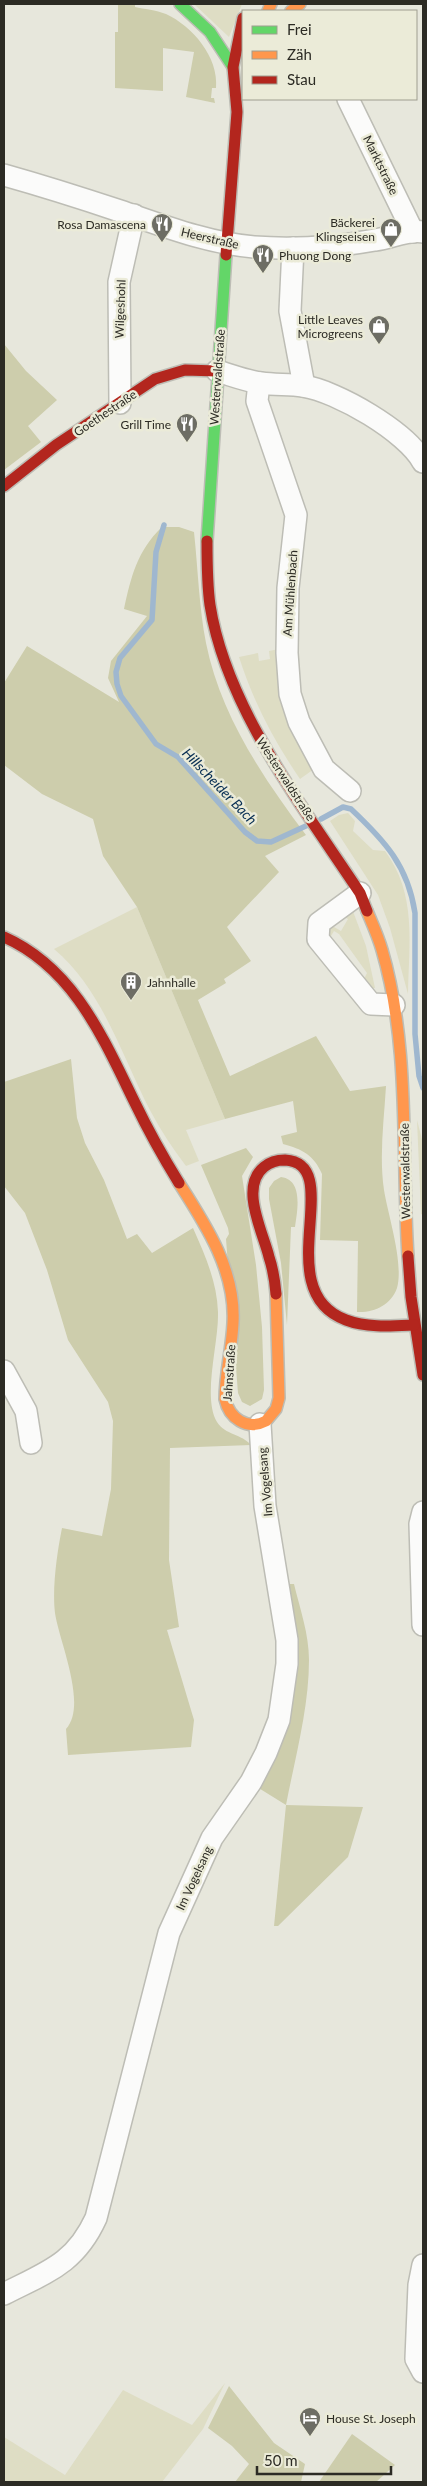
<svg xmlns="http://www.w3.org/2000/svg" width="427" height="2486" font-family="Lato,sans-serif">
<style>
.green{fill:#deddc4}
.forest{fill:#cdcdac}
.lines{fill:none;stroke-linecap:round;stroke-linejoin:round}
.stream{stroke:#9fb7cf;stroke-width:5.5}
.street-casing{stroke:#bdbdb5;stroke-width:24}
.fast-casing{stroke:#bdbdb5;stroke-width:14}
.slow-casing{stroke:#bdbdb5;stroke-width:14}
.jam-casing{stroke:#bdbdb5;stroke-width:14}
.street{stroke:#fbfbfa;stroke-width:21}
.fast{stroke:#63d668;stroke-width:11}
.slow{stroke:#ff974d;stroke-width:11}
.jam{stroke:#b3261e;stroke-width:11}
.labels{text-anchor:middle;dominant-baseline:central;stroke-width:5;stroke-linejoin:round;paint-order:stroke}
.street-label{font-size:12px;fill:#2c2b24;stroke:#ebebd8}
.poi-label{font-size:12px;fill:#2c2b24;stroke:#ebebd8;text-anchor:end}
.water-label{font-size:14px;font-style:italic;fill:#062d52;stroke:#ebebd8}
</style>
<rect width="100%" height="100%" fill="#e7e7dc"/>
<g class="green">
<path d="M194 4H242L229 37Z"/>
<path d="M279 649 314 769 300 779C274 741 253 701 239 657L258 653 259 661 270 659 269 651Z"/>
<path d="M348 813 355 821 353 831 373 850 385 851C417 894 409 943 408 994L390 928 378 895 330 821 339 815Z"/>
<path d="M351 906 366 946 375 988H371L362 983 367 973 339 934 334 931 328 941 327 923 341 931 348 919 338 913Z"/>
<path d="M137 907 225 1119 186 1130 199 1161 186 1166C173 1149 161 1131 151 1112 122 1057 103 990 54 949Z"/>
<path d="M417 1120 423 1143V1215L421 1214Z"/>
<path d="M225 2383 203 2429 162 2482H4V2437L65 2475 123 2390 192 2425Z"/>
</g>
<g class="forest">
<path d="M118 4H135V7C144 9 156 10 166 14 192 26 219 57 216 88H212L211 98H214L215 103 186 97 194 52 163 48V91L115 88V32H118Z"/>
<path d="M4 344 26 371 57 400 28 426 41 442 4 470Z"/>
<path d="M162 527H179L194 532C198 569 199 607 206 643 220 714 263 778 306 835L265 856 279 872 227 927 251 961 224 979 226 983 198 1000 230 1076 316 1036 350 1091 386 1086C384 1120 379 1156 384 1190 388 1215 404 1263 397 1288 391 1305 374 1313 357 1312L358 1241 320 1240 322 1174C314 1155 302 1149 283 1144L281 1136 297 1132 293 1101 225 1119 137 907 103 856 93 819 42 794 4 765V683L27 646 119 702 108 678 111 661 147 616 124 609C131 577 137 551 162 527Z"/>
<path d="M71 1059 77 1118 85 1143 104 1180 127 1239 137 1234 152 1253 193 1228C205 1255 217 1282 218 1312 219 1343 202 1397 217 1422 225 1435 242 1434 251 1445L170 1448 169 1560 179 1627 167 1630 194 1720 191 1747 68 1755 66 1729C88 1705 59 1641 55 1613 52 1588 57 1553 62 1528L102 1536 111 1489 113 1421 108 1402 68 1340 47 1270 25 1213 4 1186V1082Z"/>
<path d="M246 1148 253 1157 242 1176 256 1265 262 1327 264 1390 262 1399 250 1406 242 1402 238 1393 226 1239 229 1234 228 1228 201 1165Z"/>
<path d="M281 1177C304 1180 297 1212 295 1227H291L287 1325 281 1263 269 1199V1188L274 1181Z"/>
<path d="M288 1584H294C300 1609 309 1634 309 1660 309 1708 295 1758 286 1805L363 1807 348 1857 278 1926H274L286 1805 257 1787 274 1756Z"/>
<path d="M229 2386 274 2443 305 2464 301 2482H235L249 2464 232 2446 208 2428Z"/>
<path d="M352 2434 395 2465 376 2482H319Z"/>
</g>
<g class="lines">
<g class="stream">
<path d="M164 525 156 552 152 620 120 658 116 672 117 684 121 696 156 744 178 757 245 832 257 841 271 842 308 825"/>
<path d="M321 819 343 807 351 809C385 841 408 866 415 913V1034L419 1076 423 1088"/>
</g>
<g class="street-casing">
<g id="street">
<path d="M348 99 413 232"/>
<path d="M4 175C43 186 81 198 120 211 164 226 208 243 254 247 294 250 336 247 375 240 391 238 408 229 423 232"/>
<path d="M293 248 290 311 304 386"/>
<path d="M217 371C231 375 246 381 261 383 275 385 289 384 303 386 337 391 407 432 423 462"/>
<path d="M259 383 257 401 296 515 288 588 287 653 290 694 299 722 324 769 350 791"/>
<path d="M120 403 119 282 134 215"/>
<path d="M360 893 319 923 318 939 371 1004 394 1005"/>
<path d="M4 1371 26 1411 31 1443"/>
<path d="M423 1512 420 1524 423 1625"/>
<path d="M423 2265 419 2285 416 2359 423 2372"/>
<path d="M4 2294C47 2272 75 2264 96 2218L169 1933 212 1838 251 1782 266 1753 279 1720 287 1664V1640L265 1506 260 1424"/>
</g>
</g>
<g class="fast-casing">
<g id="fast">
<path d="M180 4 210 32 233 67"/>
<path d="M207 541 226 255"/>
</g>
</g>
<g class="slow-casing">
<g id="slow">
<path d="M268 11 271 4"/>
<path d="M291 11 300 4"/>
<path d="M367 911C372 923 378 936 382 950 411 1049 401 1155 408 1256"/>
<path d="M179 1183C206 1225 236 1271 233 1323 232 1348 225 1373 225 1399 229 1418 247 1431 266 1421L276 1409 279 1398 276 1294"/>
</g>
</g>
<g class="jam-casing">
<g id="jam">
<path d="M226 255 237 112 233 67 243 18"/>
<path d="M4 486 56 445 155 379 185 370 217 371"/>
<path d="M207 541C207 563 207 584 210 605 226 708 304 808 360 893L367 911"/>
<path d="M4 937C74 968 103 1038 135 1103 148 1130 163 1157 179 1183"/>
<path d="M408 1256 411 1297 423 1375"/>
<path d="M276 1294C275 1282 273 1269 269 1257 263 1232 239 1187 264 1167 270 1162 278 1160 285 1160 348 1164 267 1291 346 1320 367 1328 392 1326 414 1325"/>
</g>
</g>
<use href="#street" class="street"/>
<use href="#fast" class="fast"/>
<use href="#slow" class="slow"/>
<use href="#jam" class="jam"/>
</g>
<defs>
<g id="restaurant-pin" transform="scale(1.125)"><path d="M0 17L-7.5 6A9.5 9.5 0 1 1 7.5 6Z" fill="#6d6d64" stroke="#ebebd8"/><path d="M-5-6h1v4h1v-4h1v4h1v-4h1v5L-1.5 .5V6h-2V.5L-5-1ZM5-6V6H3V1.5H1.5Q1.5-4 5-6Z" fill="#fff"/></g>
<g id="shop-pin" transform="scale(1.125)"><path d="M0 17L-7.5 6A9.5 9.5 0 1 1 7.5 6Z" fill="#6d6d64" stroke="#ebebd8"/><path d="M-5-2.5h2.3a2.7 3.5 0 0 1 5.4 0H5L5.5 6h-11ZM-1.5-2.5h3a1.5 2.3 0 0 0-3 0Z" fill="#fff"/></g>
<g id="building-pin" transform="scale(1.125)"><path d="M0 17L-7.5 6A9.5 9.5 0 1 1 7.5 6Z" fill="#6d6d64" stroke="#ebebd8"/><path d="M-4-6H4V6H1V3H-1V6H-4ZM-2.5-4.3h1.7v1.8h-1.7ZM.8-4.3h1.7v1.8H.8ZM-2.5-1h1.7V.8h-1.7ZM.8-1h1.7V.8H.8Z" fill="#fff"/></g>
<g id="hotel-pin" transform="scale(1.125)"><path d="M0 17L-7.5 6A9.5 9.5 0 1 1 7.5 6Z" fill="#6d6d64" stroke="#ebebd8"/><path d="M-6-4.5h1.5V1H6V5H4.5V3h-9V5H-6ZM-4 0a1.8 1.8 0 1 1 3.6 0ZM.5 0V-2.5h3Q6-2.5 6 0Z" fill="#fff"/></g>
</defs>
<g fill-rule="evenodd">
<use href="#restaurant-pin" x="162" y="224"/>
<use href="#shop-pin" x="391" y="229"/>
<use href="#restaurant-pin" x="263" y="255"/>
<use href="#shop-pin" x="379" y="326"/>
<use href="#restaurant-pin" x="187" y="424"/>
<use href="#building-pin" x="131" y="982"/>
<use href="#hotel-pin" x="310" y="2418"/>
</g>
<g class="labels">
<g class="street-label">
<text transform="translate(381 165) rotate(64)">Marktstraße</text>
<text transform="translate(210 238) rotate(13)">Heerstraße</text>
<text transform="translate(120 309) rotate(-88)">Wilgeshohl</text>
<text transform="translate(217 377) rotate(-86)">Westerwaldstraße</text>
<text transform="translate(105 413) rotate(-34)">Goethestraße</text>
<text transform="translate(290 593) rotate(-86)">Am Mühlenbach</text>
<text transform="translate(286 779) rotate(57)">Westerwaldstraße</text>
<text transform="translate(405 1171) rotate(-91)">Westerwaldstraße</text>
<text transform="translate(229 1373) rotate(-86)">Jahnstraße</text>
<text transform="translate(265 1482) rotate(-95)">Im Vogelsang</text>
<text transform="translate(194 1878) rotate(-65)">Im Vogelsang</text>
</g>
<g class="poi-label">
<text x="375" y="222">Bäckerei<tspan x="375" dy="14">Klingseisen</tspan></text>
<text x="146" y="224">Rosa Damascena</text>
<text x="279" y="255" text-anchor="start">Phuong Dong</text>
<text x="363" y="319">Little Leaves<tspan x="363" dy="14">Microgreens</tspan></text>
<text x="171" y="424">Grill Time</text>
<text x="147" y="982" text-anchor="start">Jahnhalle</text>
<text x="326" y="2418" text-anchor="start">House St. Joseph</text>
</g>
<g class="water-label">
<text transform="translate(220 786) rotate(46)">Hillscheider Bach</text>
</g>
</g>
<rect width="427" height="2486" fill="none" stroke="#2c2b24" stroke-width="10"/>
<rect x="242" y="10" width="175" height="90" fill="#ebebd8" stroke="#9f9e90"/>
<rect x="252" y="26" width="25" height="8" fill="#63d668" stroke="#9f9e90"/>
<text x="287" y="35" font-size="15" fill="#2c2b24">Frei</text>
<rect x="252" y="51" width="25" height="8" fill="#ff974d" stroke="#9f9e90"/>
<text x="287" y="60" font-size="15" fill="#2c2b24">Zäh</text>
<rect x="252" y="76" width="25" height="8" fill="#b3261e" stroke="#9f9e90"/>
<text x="287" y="85" font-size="15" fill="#2c2b24">Stau</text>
<path d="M257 2466v8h134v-8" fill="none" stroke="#2c2b24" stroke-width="2.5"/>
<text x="264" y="2466" font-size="15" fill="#2c2b24" stroke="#ebebd8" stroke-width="4" paint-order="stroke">50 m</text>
</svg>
